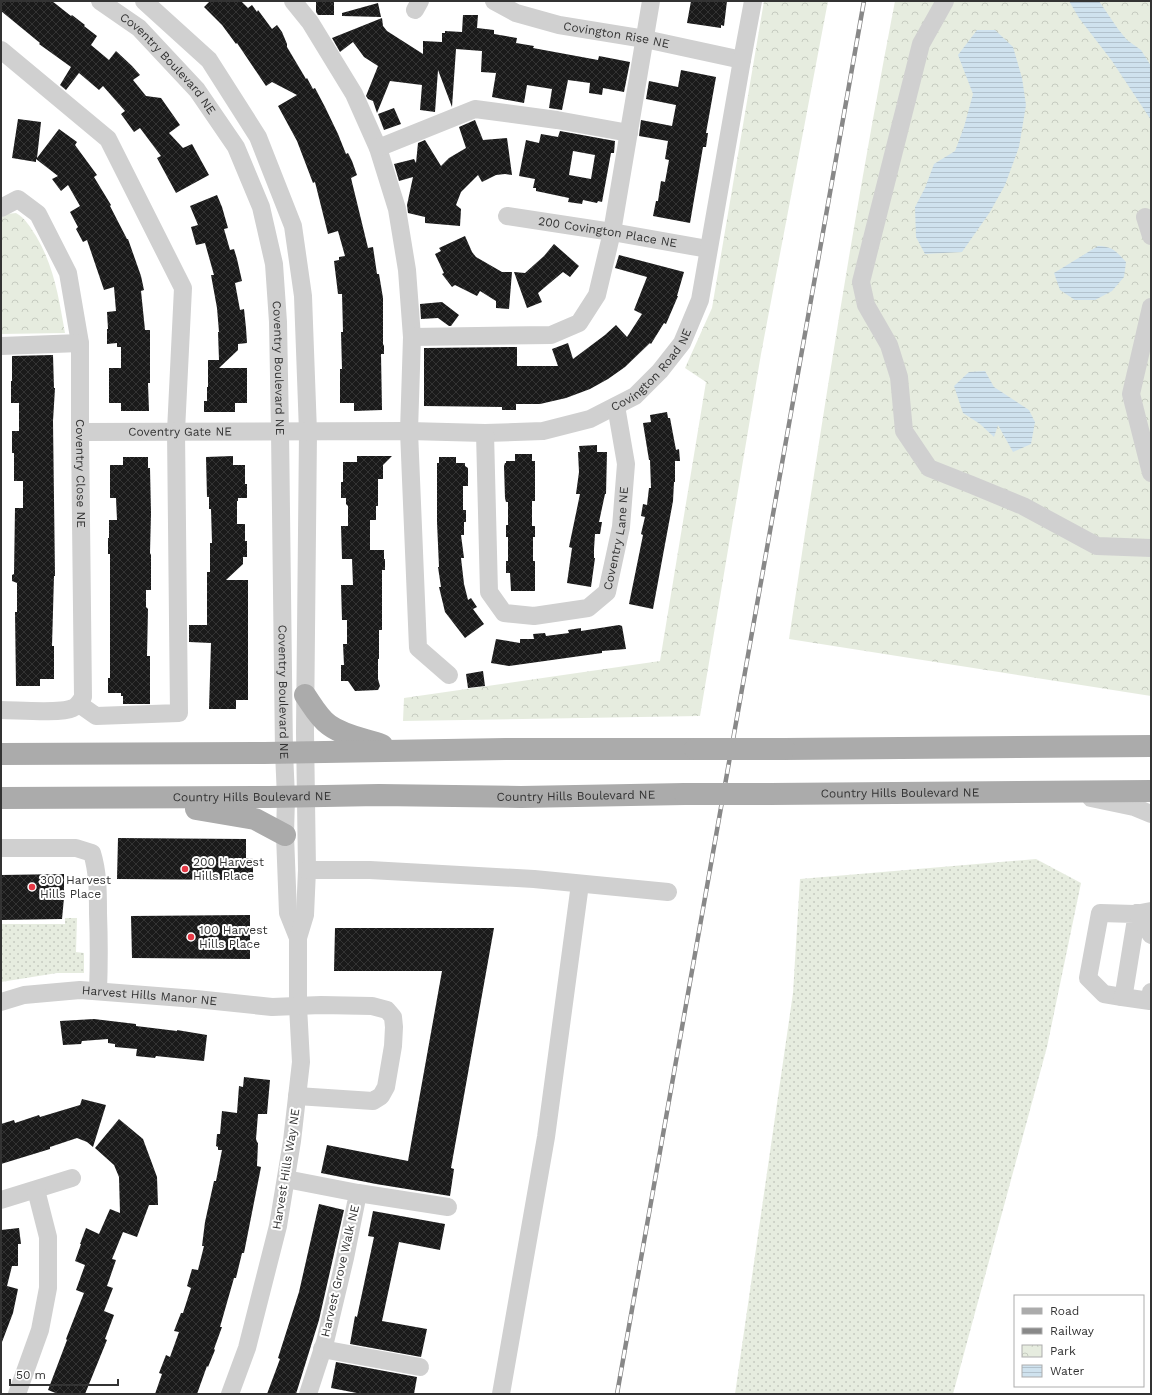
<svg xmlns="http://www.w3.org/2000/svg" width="1152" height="1395" font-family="'Work Sans',sans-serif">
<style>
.grass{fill:url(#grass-dots)}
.park{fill:url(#park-crowns)}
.water{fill:url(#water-rules)}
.building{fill:url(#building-cross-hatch);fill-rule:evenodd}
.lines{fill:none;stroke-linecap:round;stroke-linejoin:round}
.minor{stroke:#d0d0d0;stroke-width:18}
.major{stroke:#ababab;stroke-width:22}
.rail-casing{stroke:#888;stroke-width:4.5}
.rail{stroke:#fff;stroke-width:3;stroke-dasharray:9;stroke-linecap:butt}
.major-bridge{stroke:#ababab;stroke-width:22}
.poi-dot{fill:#e63946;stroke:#fff;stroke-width:1.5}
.labels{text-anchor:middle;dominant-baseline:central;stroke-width:4;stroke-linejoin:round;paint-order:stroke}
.street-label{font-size:12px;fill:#333;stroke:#fff}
.poi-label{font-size:12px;fill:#333;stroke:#fff;text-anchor:start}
</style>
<defs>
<pattern id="grass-dots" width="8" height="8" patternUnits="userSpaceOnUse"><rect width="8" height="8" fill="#e6ecdf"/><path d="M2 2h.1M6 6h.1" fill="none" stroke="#c6cbc0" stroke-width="1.8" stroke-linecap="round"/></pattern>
<pattern id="park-crowns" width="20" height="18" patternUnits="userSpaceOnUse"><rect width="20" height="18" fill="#e6ecdf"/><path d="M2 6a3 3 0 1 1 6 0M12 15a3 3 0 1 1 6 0" fill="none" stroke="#c6cbc0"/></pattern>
<pattern id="water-rules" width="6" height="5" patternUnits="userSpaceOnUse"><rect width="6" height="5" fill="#cfe2ee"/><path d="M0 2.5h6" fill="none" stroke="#b2c2cd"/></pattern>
<pattern id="building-cross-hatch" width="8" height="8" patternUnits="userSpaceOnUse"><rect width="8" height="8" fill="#1a1a1a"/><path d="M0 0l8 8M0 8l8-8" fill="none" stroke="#333"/></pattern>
</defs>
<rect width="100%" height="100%" fill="#fff"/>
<g class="grass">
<path d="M1036 859 1081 883 1047 1047 953 1394H735L793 993 800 879Z"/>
<path d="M65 918H77L76 952 84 953V973H57L1 982V924H65Z"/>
</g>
<g class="park">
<path d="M764 1H828L761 354 700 716 403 721 404 698 660 661 706 382 685 368 712 308Z"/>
<path d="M895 1H1151V696L789 639C821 426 854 213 895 1Z"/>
<path d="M16 213C26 219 30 227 36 236 54 266 59 299 65 333L1 334V218L7 214Z"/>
</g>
<g class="water">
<path d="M1069 1H1099L1118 29 1127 40 1141 50 1151 66V120L1112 61 1079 18Z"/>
<path d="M977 30H995L1013 47 1022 78 1026 105 1019 147 1005 185 990 212 962 252 925 254 916 237 915 207 925 188 934 164 955 151 964 127 973 94 958 55Z"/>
<path d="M1098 246C1112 246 1117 252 1126 262L1124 277 1112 291 1095 300H1075L1060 290 1054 273Z"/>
<path d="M985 371 994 387 1029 410 1035 422 1031 444 1013 452 998 425 994 437 980 424 963 413 954 386 969 372Z"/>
</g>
<g class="building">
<path d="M1 1H52L71 16 72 15 85 25 84 26 97 36 91 45 109 60 116 51 132 66 140 75 133 80 146 96 161 98 180 125 169 133 183 148 192 144 209 175 176 193 157 158 161 156 140 128 134 132 121 114 125 111 103 86 99 90 79 73 66 90 60 85 71 67 39 44 40 43 1 11Z"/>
<path d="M210 1H241L248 8 252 5 257 12 258 10 272 29 277 25 282 32 287 44V47L306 79 307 78 313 89 315 88 325 107 338 134 346 154 348 153 352 161 357 175 351 178 368 248 373 247 377 274H379L383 298V344L384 346V354H381L382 410 354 411V403H340V369H342L341 332H343L342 294H338L334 261 339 260V257L345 256 338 231 328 234 315 182 313 183 297 141 278 106 297 95 272 82 266 86 237 43 236 44 222 25 204 7Z"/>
<path d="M316 1H334V15H318L316 12Z"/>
<path d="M691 1H727L724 26 721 25V28L687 23Z"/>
<path d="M378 3 381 17 342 16V13Z"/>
<path d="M463 15H478L477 28 494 30V34L517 38 516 43 534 46 533 48 598 60 599 56 630 62 624 92 603 88 602 95 589 93 590 83 568 80 562 110 549 108 552 89 527 85 524 103 492 97 496 73 481 72 482 51 456 49 452 107 438 70 435 112 420 110 422 85 390 81 377 113 373 101 368 99 366 96 378 66 364 57 353 42 340 52 332 38 382 18 383 26 387 31 423 54V41L442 42V33H445V31L462 32Z"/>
<path d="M681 70 716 77 706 133H708L706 147H703L690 223 653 216 656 201H658L661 181 665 182 669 160 665 159 668 141 639 136 641 120 672 126 676 105 646 99 649 81 678 87Z"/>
<path d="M394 108 401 124 384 130 378 114Z"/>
<path d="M18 119 41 122 37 158 59 129 77 142 75 145 97 175 94 177 111 205 110 206 127 239H128L141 276 144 290 141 291 145 330H150V383H148L149 411H121V403H109V368H121V347H117V343L107 344V329H108L107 312 116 311 114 287 104 290 87 240 83 242 76 229 78 227 70 212 80 206 68 185 61 191 52 179 58 176 36 159V162L12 158Z"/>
<path d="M475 120 483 140 507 138 512 175 505 174 496 175 482 182 478 175 461 192 456 205 461 209 460 226 425 223V217L408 213 407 205 413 177 399 181 394 164 414 159 416 163 418 143 425 140 441 166 449 158 466 148 459 127Z"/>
<path d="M560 131 615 141 614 153H611L602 202 598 201 597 203 583 200 582 204 568 202 569 198 536 191V188H533L535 179 519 176 526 140 539 143 541 134 558 137ZM573 151 595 155 591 179 569 175Z"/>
<path d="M217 195 222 207 228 228 224 229 230 250 234 249 237 259 242 281 235 283 240 310 244 309 246 328 247 343 238 344V350L219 368H247V403H235V412H204V401H207V387H208V360H219L218 332H219L217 308 211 275H214L205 243 196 245 191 227 198 225 190 206Z"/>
<path d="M465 236 472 252 476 257 502 272H512L509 309 496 308V301L480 291 477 296 455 285 452 287 442 274 444 273 435 254 441 251 439 248Z"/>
<path d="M554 244 579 266 570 277 563 272 538 293 542 302 527 308 514 272 525 273 544 256Z"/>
<path d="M619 255 684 272 677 296H678L666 324 664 323 651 344 650 343 625 367 608 379 590 389 566 398 540 404H516V410H502V407L424 406V348L517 347V366H558L552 349 568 343 573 359 605 335 616 325 627 337 642 314 634 310 647 277 615 268Z"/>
<path d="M442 302 459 315 451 326H449L438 318 421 319 420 304Z"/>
<path d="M53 355 54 388H55L53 421 55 576H54L52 646H54V679H40V686H16L15 612H17V583L12 581V575L14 574 15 508H23V481H14V453H12V431H19V403H11V381H12V356Z"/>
<path d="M667 412 668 418H670L676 450 679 449 680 461H675V482H674L673 501 653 609 629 604 643 535 641 534 645 517 641 516 643 504 647 505 649 488H651L650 460H649L643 423 651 422 650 415Z"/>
<path d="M597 445V452H607L606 494H605L599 522H602L600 534H595L594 549V558H595L591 587 567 583 572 548 569 547 580 494H576L579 472 578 452H580L579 446Z"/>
<path d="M515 454H532V461H535V501H532V526H535V537H533V561H535V591H511L510 573H506V561H508V537H506V525H508V502H506L505 498 504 466 505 463H506V461H515Z"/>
<path d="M233 456V465H245V484H247V498H238V501H237V524H245V541H247V557H243V564L226 580H248V700H236V709H209L211 643 189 642V625H207V572H210V543H212L211 509H209V497H207L206 457Z"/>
<path d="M357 456H392L383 465V479H378V506H376V520H370V550H384V559H385V570H382V630H379V659H378V679L380 686 378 690 355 691 348 681H341V665H344L343 644H347V620H342L341 585H353L352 559H342L341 526H348V506L346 504V498H341V482H343V462H357Z"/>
<path d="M123 457H148V468H150L151 513 150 553 151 555V590H146V607L148 609 147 656H150V704H123V696H121V693H108V678H110V554H108V538H109V520H117L116 498H110V465H123Z"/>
<path d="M439 457H456V463H465V466L468 468V486H463V510H466V522H464V535H461L464 558H461L464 584 468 600 471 598 477 607 473 609 484 624 465 638 445 612 439 587H441L438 567H439L437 522V463H439Z"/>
<path d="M619 625 622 626 626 649 602 651V653L509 666 491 663 496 639 520 643V639H534L533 634 545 633 546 636 569 633 568 630 581 628V631Z"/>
<path d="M483 671 485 686 468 688 466 674Z"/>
<path d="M118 838 246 839V858L253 859V880L117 879Z"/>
<path d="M64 874V898L62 919 1 920V875Z"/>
<path d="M250 915V959L132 958 131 916Z"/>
<path d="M335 928H494L451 1168 454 1169 450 1196 376 1184 321 1173 327 1145 408 1161 442 971H334Z"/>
<path d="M94 1019 136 1024V1026L177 1031V1030L207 1035 204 1061 156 1056 155 1058 136 1056 137 1049 115 1047V1044L108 1043V1039L82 1041 81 1044 63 1045 60 1021Z"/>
<path d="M244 1077 270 1080 267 1114H258L256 1139 257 1142 258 1143 257 1166 261 1167 244 1253H242L236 1278H234L220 1327H222L214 1349 215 1350 208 1367 207 1366 197 1394H155L162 1374 159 1373 166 1355 170 1357 179 1332 174 1331 181 1313H183L191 1288 187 1286 192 1269 198 1270 204 1246H202L205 1222 214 1181H216L222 1150H218V1147L216 1146 217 1134H220L222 1111 237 1113 239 1086 243 1087Z"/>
<path d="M82 1099 106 1105 93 1147 87 1142 77 1138 50 1147V1149L1 1164V1124L14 1120 15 1123 39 1115 40 1117 80 1105Z"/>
<path d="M119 1119 143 1139 157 1177 158 1205H149L137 1237 123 1232 112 1259 116 1260 107 1286 113 1288 104 1311 114 1315 105 1339 107 1340 85 1394H58L48 1390 67 1340 66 1339 84 1293 76 1290 85 1265 75 1261 81 1244H80L86 1228 99 1234 110 1209 120 1213 119 1177 114 1165 95 1148Z"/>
<path d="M319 1204 344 1210 319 1320 296 1394H267L280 1359 278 1358 299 1292Z"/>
<path d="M373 1211 445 1224 440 1250 399 1242 382 1321 427 1329 421 1357 350 1344 355 1316 357 1317 374 1237 368 1236Z"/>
<path d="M19 1228 21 1244H18V1266H12L7 1286 18 1289 13 1313 2 1342H1V1230Z"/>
<path d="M336 1362 417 1377 414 1394H362L331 1388Z"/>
</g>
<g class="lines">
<g class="minor">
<path id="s1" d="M100 1 139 28 197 90 236 147 261 207 274 264 278 322 280 431 284 752 286 797 285 835 288 913 298 938"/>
<path d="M144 1 209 60 258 137 293 226 303 296 308 432 305 732 307 870 305 915 298 938V1006L301 1062 292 1141 278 1226 247 1348 230 1394"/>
<path d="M293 1 310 22 354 94 378 148 397 209 407 270 412 337 409 431 418 648 449 675"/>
<path id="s2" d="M494 1 516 13 559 25 645 39 742 60"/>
<path d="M945 1 921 44 861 282 866 305 889 345 899 377 904 431 929 468 972 485 1023 506 1097 546 1151 548"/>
<path d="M415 10 420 1"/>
<path d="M1 50 108 139 183 288 176 431 179 713 96 716 79 704"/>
<path d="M378 148 475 109 557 120 629 133"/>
<path id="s3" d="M1 208 18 199 38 214 68 273 80 343V432L83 697C80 702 78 706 73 708 60 714 17 710 1 710"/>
<path id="s4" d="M507 216 612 232 708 249"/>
<path d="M1145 217 1151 236"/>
<path d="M1151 307 1131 394 1151 473"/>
<path d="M412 337 551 335 579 323 597 295 612 232 651 1"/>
<path d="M1 346 80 343"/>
<path id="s5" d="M80 432 409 431 485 433 543 431 590 419 635 396 660 371 682 343 700 300 742 60 753 1"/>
<path id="s6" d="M485 433 489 592 504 613 534 616 588 608 607 592 621 527 626 464 616 406"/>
<path d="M1091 798 1134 807 1151 814"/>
<path d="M1 848H76L92 853C98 872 98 893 98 913 99 939 99 965 98 991"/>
<path d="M307 870H370L534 879 668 892"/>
<path d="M1137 913 1124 993 1122 997 1104 994 1088 978 1100 913 1135 914 1151 911"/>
<path d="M1137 913 1151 935"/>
<path d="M1122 997 1150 1001 1151 992"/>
<path id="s7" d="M1 1002 24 995 80 990 196 999 272 1007 321 1005 372 1006 387 1010 393 1017 394 1027 393 1046 386 1087 381 1096 373 1101 297 1096"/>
<path d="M286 1179 358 1193 345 1258 325 1342 308 1394"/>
<path d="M358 1193 448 1207"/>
<path d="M1 1200 72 1178"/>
<path d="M322 1349 420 1367"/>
<path d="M17 1394 40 1330 48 1288V1237L36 1190"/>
<path d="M501 1394 546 1137 580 884"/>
</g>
<g class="major">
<path d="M305 695C312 705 319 718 329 725 344 736 365 739 382 745"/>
<path d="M784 749 1151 746"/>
<path d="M1 754 264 753 506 749H695"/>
<path id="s8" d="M770 794 1151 791"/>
<path id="s9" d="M1 798 269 797 379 795 521 797 685 794"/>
<path d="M196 809 255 819 285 835"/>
</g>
<g class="rail-casing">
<path id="rail" d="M617 1394 864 1"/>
</g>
<use href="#rail" class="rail"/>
<g class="major-bridge">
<path d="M695 749H784"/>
<path d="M685 794H770"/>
</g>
</g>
<g class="poi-dot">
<circle cx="185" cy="869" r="4"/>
<circle cx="32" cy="887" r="4"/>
<circle cx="191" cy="937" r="4"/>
</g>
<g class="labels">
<g class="street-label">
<text stroke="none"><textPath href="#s2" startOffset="128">Covington Rise NE</textPath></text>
<text stroke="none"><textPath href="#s1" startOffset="93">Coventry Boulevard NE</textPath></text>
<text stroke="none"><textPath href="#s4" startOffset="102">200 Covington Place NE</textPath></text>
<text stroke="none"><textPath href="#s1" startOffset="429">Coventry Boulevard NE</textPath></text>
<text stroke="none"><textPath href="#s5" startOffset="592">Covington Road NE</textPath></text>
<text stroke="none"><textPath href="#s5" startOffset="100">Coventry Gate NE</textPath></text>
<text stroke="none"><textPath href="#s3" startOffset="312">Coventry Close NE</textPath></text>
<text stroke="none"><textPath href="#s6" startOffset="349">Coventry Lane NE</textPath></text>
<text stroke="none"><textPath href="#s1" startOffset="753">Coventry Boulevard NE</textPath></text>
<text stroke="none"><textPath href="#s8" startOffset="130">Country Hills Boulevard NE</textPath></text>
<text stroke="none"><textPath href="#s9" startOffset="575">Country Hills Boulevard NE</textPath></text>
<text stroke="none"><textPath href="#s9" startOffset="251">Country Hills Boulevard NE</textPath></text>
<text stroke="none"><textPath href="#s7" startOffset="150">Harvest Hills Manor NE</textPath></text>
<text transform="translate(286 1169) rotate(-81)">Harvest Hills Way NE</text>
<text transform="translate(340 1271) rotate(-77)">Harvest Grove Walk NE</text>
</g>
<g class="poi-label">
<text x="193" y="862">200 Harvest<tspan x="193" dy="14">Hills Place</tspan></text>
<text x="40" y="880">300 Harvest<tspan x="40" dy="14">Hills Place</tspan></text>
<text x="199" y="930">100 Harvest<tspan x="199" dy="14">Hills Place</tspan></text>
</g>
</g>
<rect width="1152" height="1395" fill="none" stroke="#333333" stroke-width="4"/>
<rect x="1014" y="1295" width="130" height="92" fill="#ffffff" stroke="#adadad"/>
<rect x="1022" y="1308" width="20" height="6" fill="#ababab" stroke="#adadad"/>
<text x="1050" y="1315" font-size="12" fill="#333333">Road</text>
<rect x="1022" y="1328" width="20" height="6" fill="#888888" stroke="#adadad"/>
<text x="1050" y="1335" font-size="12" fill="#333333">Railway</text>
<rect x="1022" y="1345" width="20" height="12" fill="url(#park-crowns)" stroke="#adadad"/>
<text x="1050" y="1355" font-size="12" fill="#333333">Park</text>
<rect x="1022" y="1365" width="20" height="12" fill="url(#water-rules)" stroke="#adadad"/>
<text x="1050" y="1375" font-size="12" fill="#333333">Water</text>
<path d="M10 1379v6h108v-6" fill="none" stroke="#333333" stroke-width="2"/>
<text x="16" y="1379" font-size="12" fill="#333333" stroke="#ffffff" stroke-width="3" paint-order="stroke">50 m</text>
</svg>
